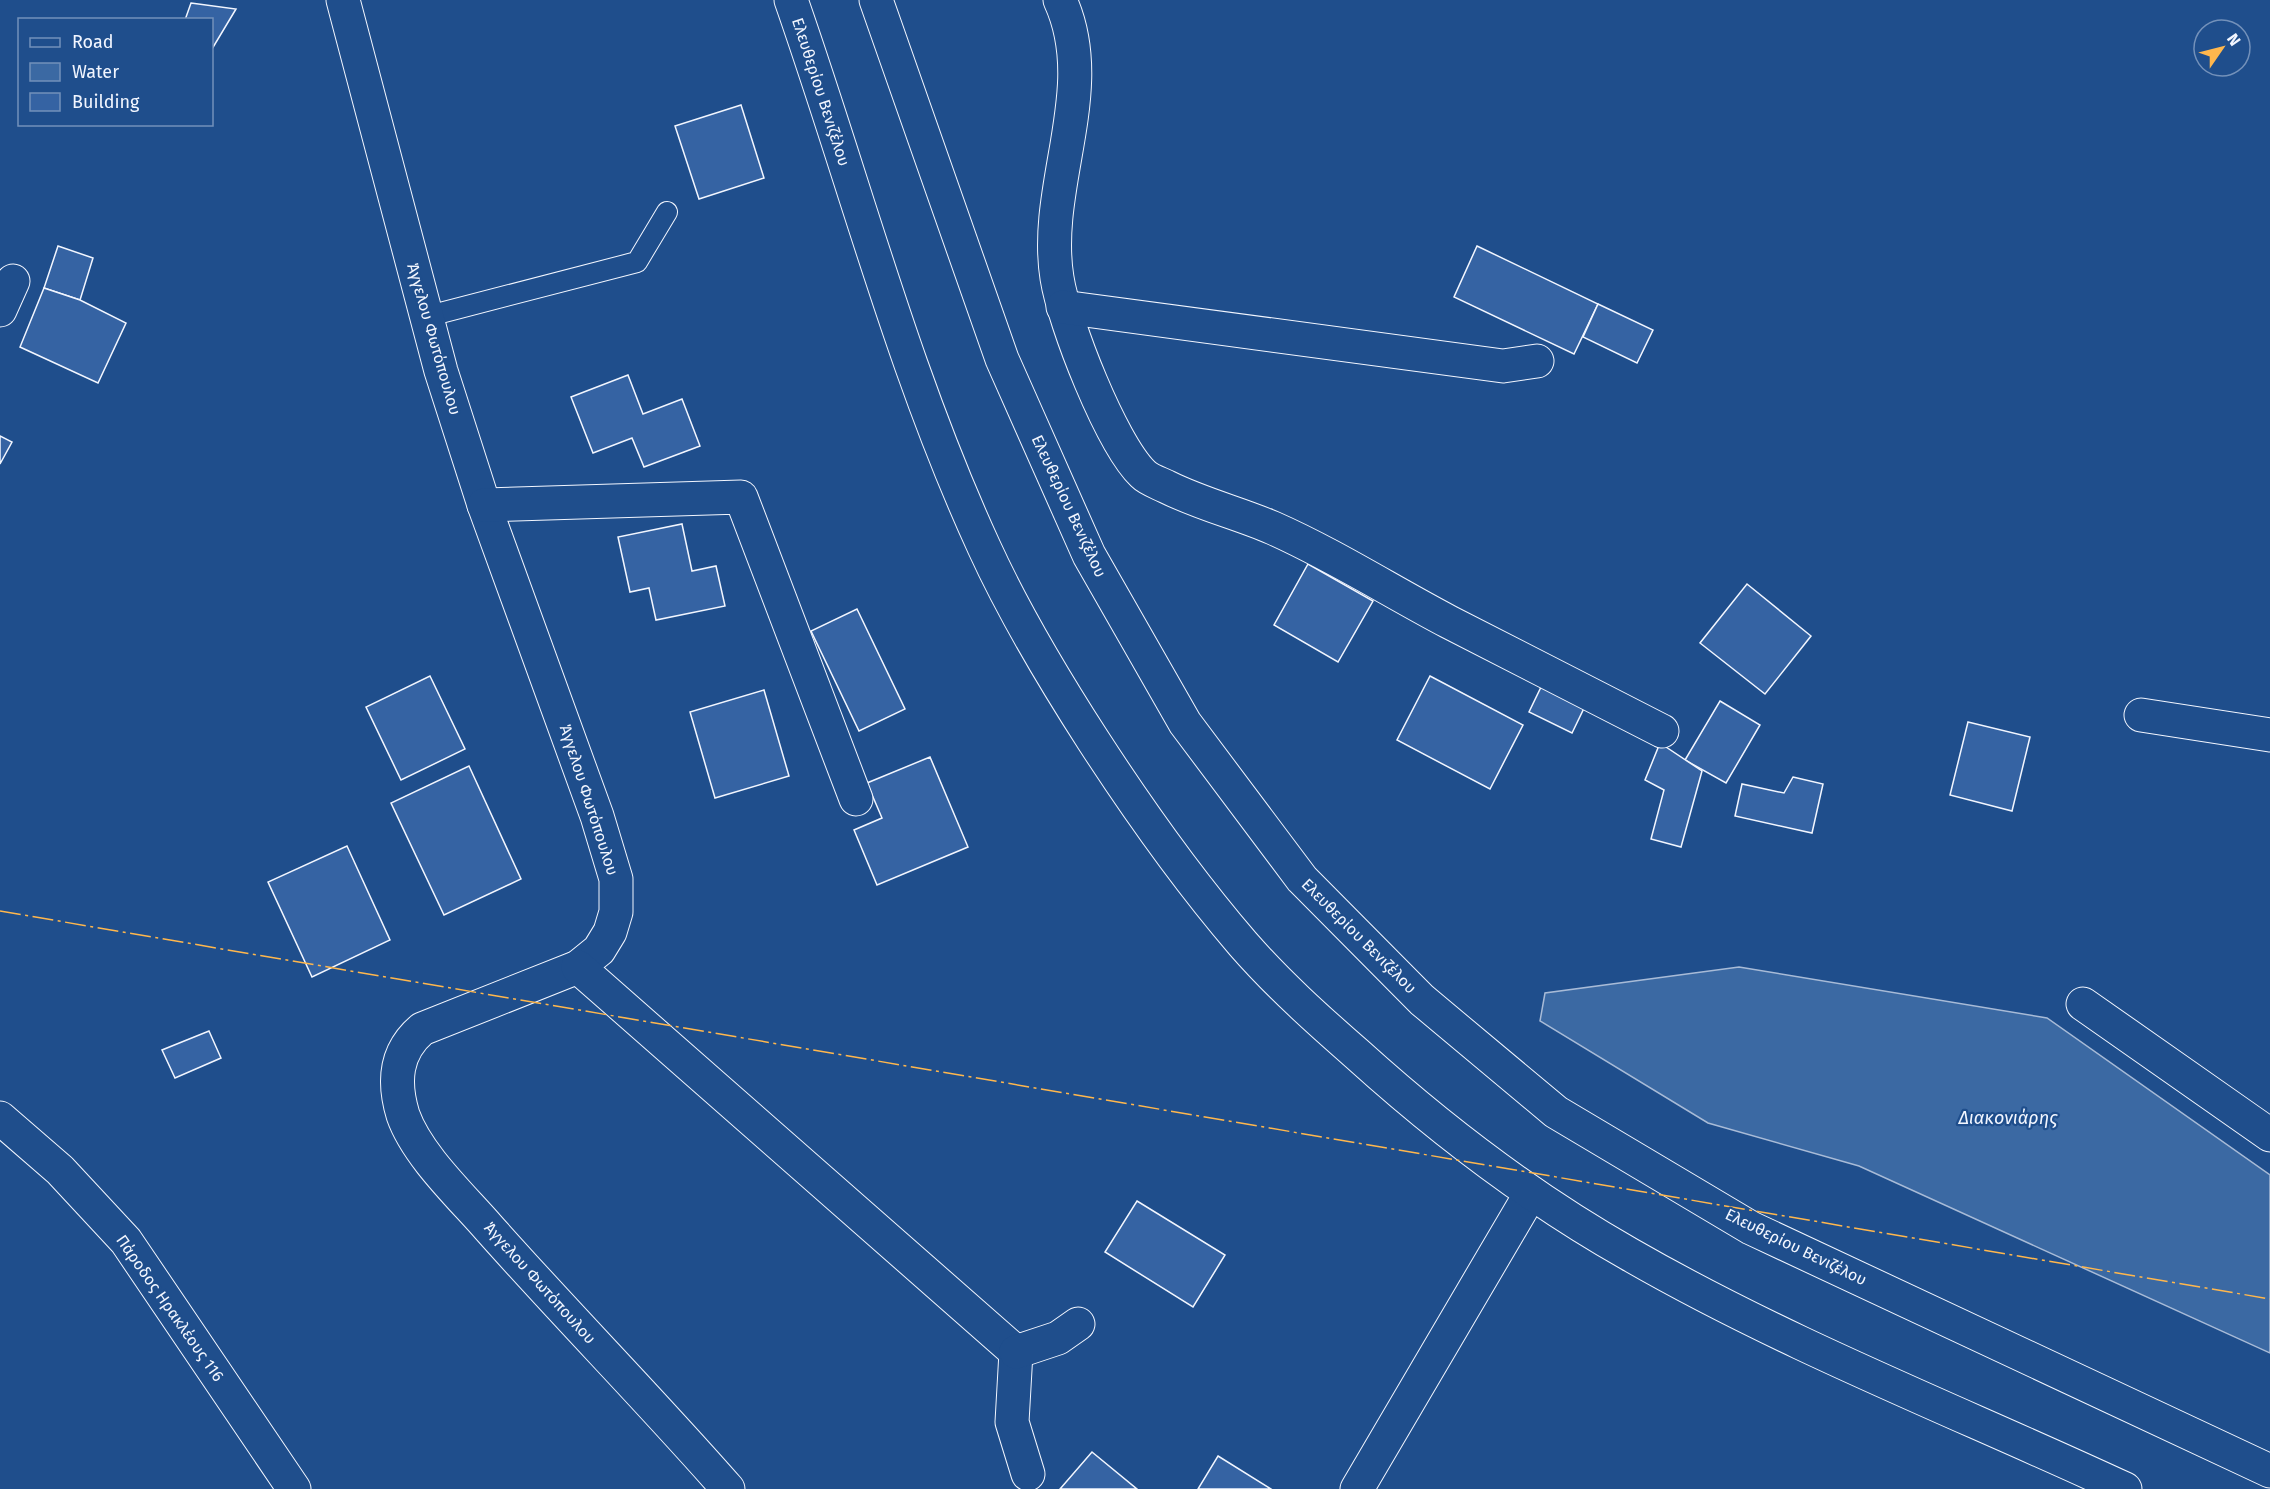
<svg xmlns="http://www.w3.org/2000/svg" width="2270" height="1489" font-family="'Fira Sans',sans-serif">
<style>
.water{fill:#3b69a3;stroke:#a8bbd7;stroke-width:1.5}
.building{fill:#3563a3;stroke:#f2f6ff;stroke-width:1.5}
.lines{fill:none;stroke-linecap:round;stroke-linejoin:round}
.lane-casing{stroke:#f2f6ff;stroke-width:22}
.street-casing{stroke:#f2f6ff;stroke-width:35}
.primary-casing{stroke:#f2f6ff;stroke-width:35}
.lane{stroke:#1f4e8c;stroke-width:20}
.street{stroke:#1f4e8c;stroke-width:33}
.primary{stroke:#1f4e8c;stroke-width:33}
.power{stroke:#ffb74d;stroke-width:1.5;stroke-dasharray:21 4.5 3 4.5;stroke-linecap:butt}
.labels{text-anchor:middle;dominant-baseline:central;stroke-width:4.5;stroke-linejoin:round;paint-order:stroke}
.street-label{font-size:16px;fill:#f2f6ff;stroke:#1f4e8c}
.water-label{font-size:18px;font-style:italic;fill:#f2f6ff;stroke:#1f4e8c}
</style>
<rect width="100%" height="100%" fill="#1f4e8c"/>
<path class="water" d="M1739 967 2047 1018 2270 1175V1353L1859 1166 1708 1123 1540 1021 1545 993Z"/>
<g class="building">
<path d="M191 3 236 9 212 49V20H185Z"/>
<path d="M741 105 764 178 699 199 675 126Z"/>
<path d="M58 246 93 258 80 300 44 288Z"/>
<path d="M1477 246 1598 304 1574 354 1454 297Z"/>
<path d="M44 288 80 300 126 323 98 383 20 347Z"/>
<path d="M1598 304 1653 330 1637 363 1583 337Z"/>
<path d="M628 375 643 414 682 399 700 446 644 467 632 438 593 453 571 397Z"/>
<path d="M0 436 12 442 0 464Z"/>
<path d="M682 524 692 571 716 566 725 606 656 620 649 588 630 592 618 537Z"/>
<path d="M1308 564 1373 601 1338 662 1274 625Z"/>
<path d="M1747 584 1811 636 1765 694 1700 643Z"/>
<path d="M857 609 905 709 859 731 811 631Z"/>
<path d="M430 676 465 749 401 780 366 707Z"/>
<path d="M1430 676 1523 725 1490 789 1397 740Z"/>
<path d="M1543 683 1586 704 1572 733 1529 712Z"/>
<path d="M764 690 789 776 715 798 690 712Z"/>
<path d="M1720 701 1760 725 1726 783 1685 760Z"/>
<path d="M1968 722 2030 737 2012 811 1950 795Z"/>
<path d="M1660 743 1702 771 1681 847 1651 839 1664 790 1645 780Z"/>
<path d="M930 757 968 847 877 885 854 830 882 818 867 783Z"/>
<path d="M469 766 521 879 444 915 391 803Z"/>
<path d="M1793 777 1823 784 1812 833 1735 816 1742 784 1784 793Z"/>
<path d="M347 846 390 940 312 977 268 882Z"/>
<path d="M209 1031 221 1058 175 1078 162 1050Z"/>
<path d="M1137 1201 1225 1255 1193 1307 1105 1252Z"/>
<path d="M1092 1452 1137 1489H1060Z"/>
<path d="M1218 1456 1271 1489H1198Z"/>
</g>
<g class="lines">
<g class="lane-casing">
<path id="lane" d="M425 317 637 262 667 212"/>
</g>
<g class="street-casing">
<g id="street">
<path d="M343 0 441 371 484 505 597 816 616 879V912L610 932 599 950 578 967 422 1029C395 1052 393 1082 403 1115 417 1155 461 1196 488 1227 567 1316 650 1400 728 1489"/>
<path d="M1060 0C1101 89 1042 185 1057 278 1064 323 1111 443 1143 474 1149 480 1159 483 1167 487 1201 504 1238 513 1273 528 1334 555 1390 591 1449 622 1520 659 1591 695 1662 731"/>
<path d="M1063 307 1503 366 1537 361"/>
<path d="M0 310 13 281"/>
<path d="M484 505 741 497 856 799"/>
<path d="M2141 715 2270 735"/>
<path d="M578 967 1016 1352"/>
<path d="M2083 1004 2270 1135"/>
<path d="M0 1118 60 1170 126 1241 294 1489"/>
<path d="M1016 1352 1012 1422 1028 1474"/>
<path d="M1016 1352 1058 1338 1078 1324"/>
<path d="M1357 1489 1531 1193"/>
</g>
</g>
<g class="primary-casing">
<g id="primary">
<path d="M791 0C855 183 903 371 984 547 1015 615 1053 678 1093 740 1139 811 1188 880 1243 944 1278 984 1317 1019 1357 1054 1441 1130 1530 1198 1629 1254 1787 1345 1959 1412 2125 1489"/>
<path d="M876 0 1002 359 1089 555 1185 723 1302 879 1422 1000 1556 1112 1751 1228 2270 1471"/>
</g>
</g>
<use href="#lane" class="lane"/>
<use href="#street" class="street"/>
<use href="#primary" class="primary"/>
<path class="power" d="M0 911 2270 1299"/>
</g>
<g class="labels">
<g class="street-label">
<text transform="translate(821 92) rotate(72)">Ελευθερίου Βενιζέλου</text>
<text transform="translate(434 339) rotate(74)">Άγγελου Φωτόπουλου</text>
<text transform="translate(1069 506) rotate(65)">Ελευθερίου Βενιζέλου</text>
<text transform="translate(589 800) rotate(72)">Άγγελου Φωτόπουλου</text>
<text transform="translate(1359 936) rotate(45)">Ελευθερίου Βενιζέλου</text>
<text transform="translate(1796 1247) rotate(26)">Ελευθερίου Βενιζέλου</text>
<text transform="translate(540 1283) rotate(48)">Άγγελου Φωτόπουλου</text>
<text transform="translate(170 1308) rotate(55)">Πάροδος Ηρακλέους 116</text>
</g>
<g class="water-label">
<text x="2008" y="1118">Διακονιάρης</text>
</g>
</g>
<rect x="18" y="18" width="195" height="108" fill="#1f4e8c" stroke="#7391ba" stroke-width="1.5"/>
<rect x="30" y="38" width="30" height="9" fill="#1f4e8c" stroke="#7391ba" stroke-width="1.5"/>
<text x="72" y="48" font-size="18" fill="#f2f6ff">Road</text>
<rect x="30" y="63" width="30" height="18" fill="#3b69a3" stroke="#7391ba" stroke-width="1.5"/>
<text x="72" y="78" font-size="18" fill="#f2f6ff">Water</text>
<rect x="30" y="93" width="30" height="18" fill="#3563a3" stroke="#7391ba" stroke-width="1.5"/>
<text x="72" y="108" font-size="18" fill="#f2f6ff">Building</text>
<g transform="translate(2222 48) rotate(55)"><circle r="28" fill="#1f4e8c" stroke="#7391ba" stroke-width="1.5"/>
<path d="M0-4.5L10 22L0 15L-10 22Z" fill="#ffb74d"/>
<text y="-9" font-size="16" font-weight="bold" text-anchor="middle" fill="#f2f6ff">N</text>
</g>
</svg>
